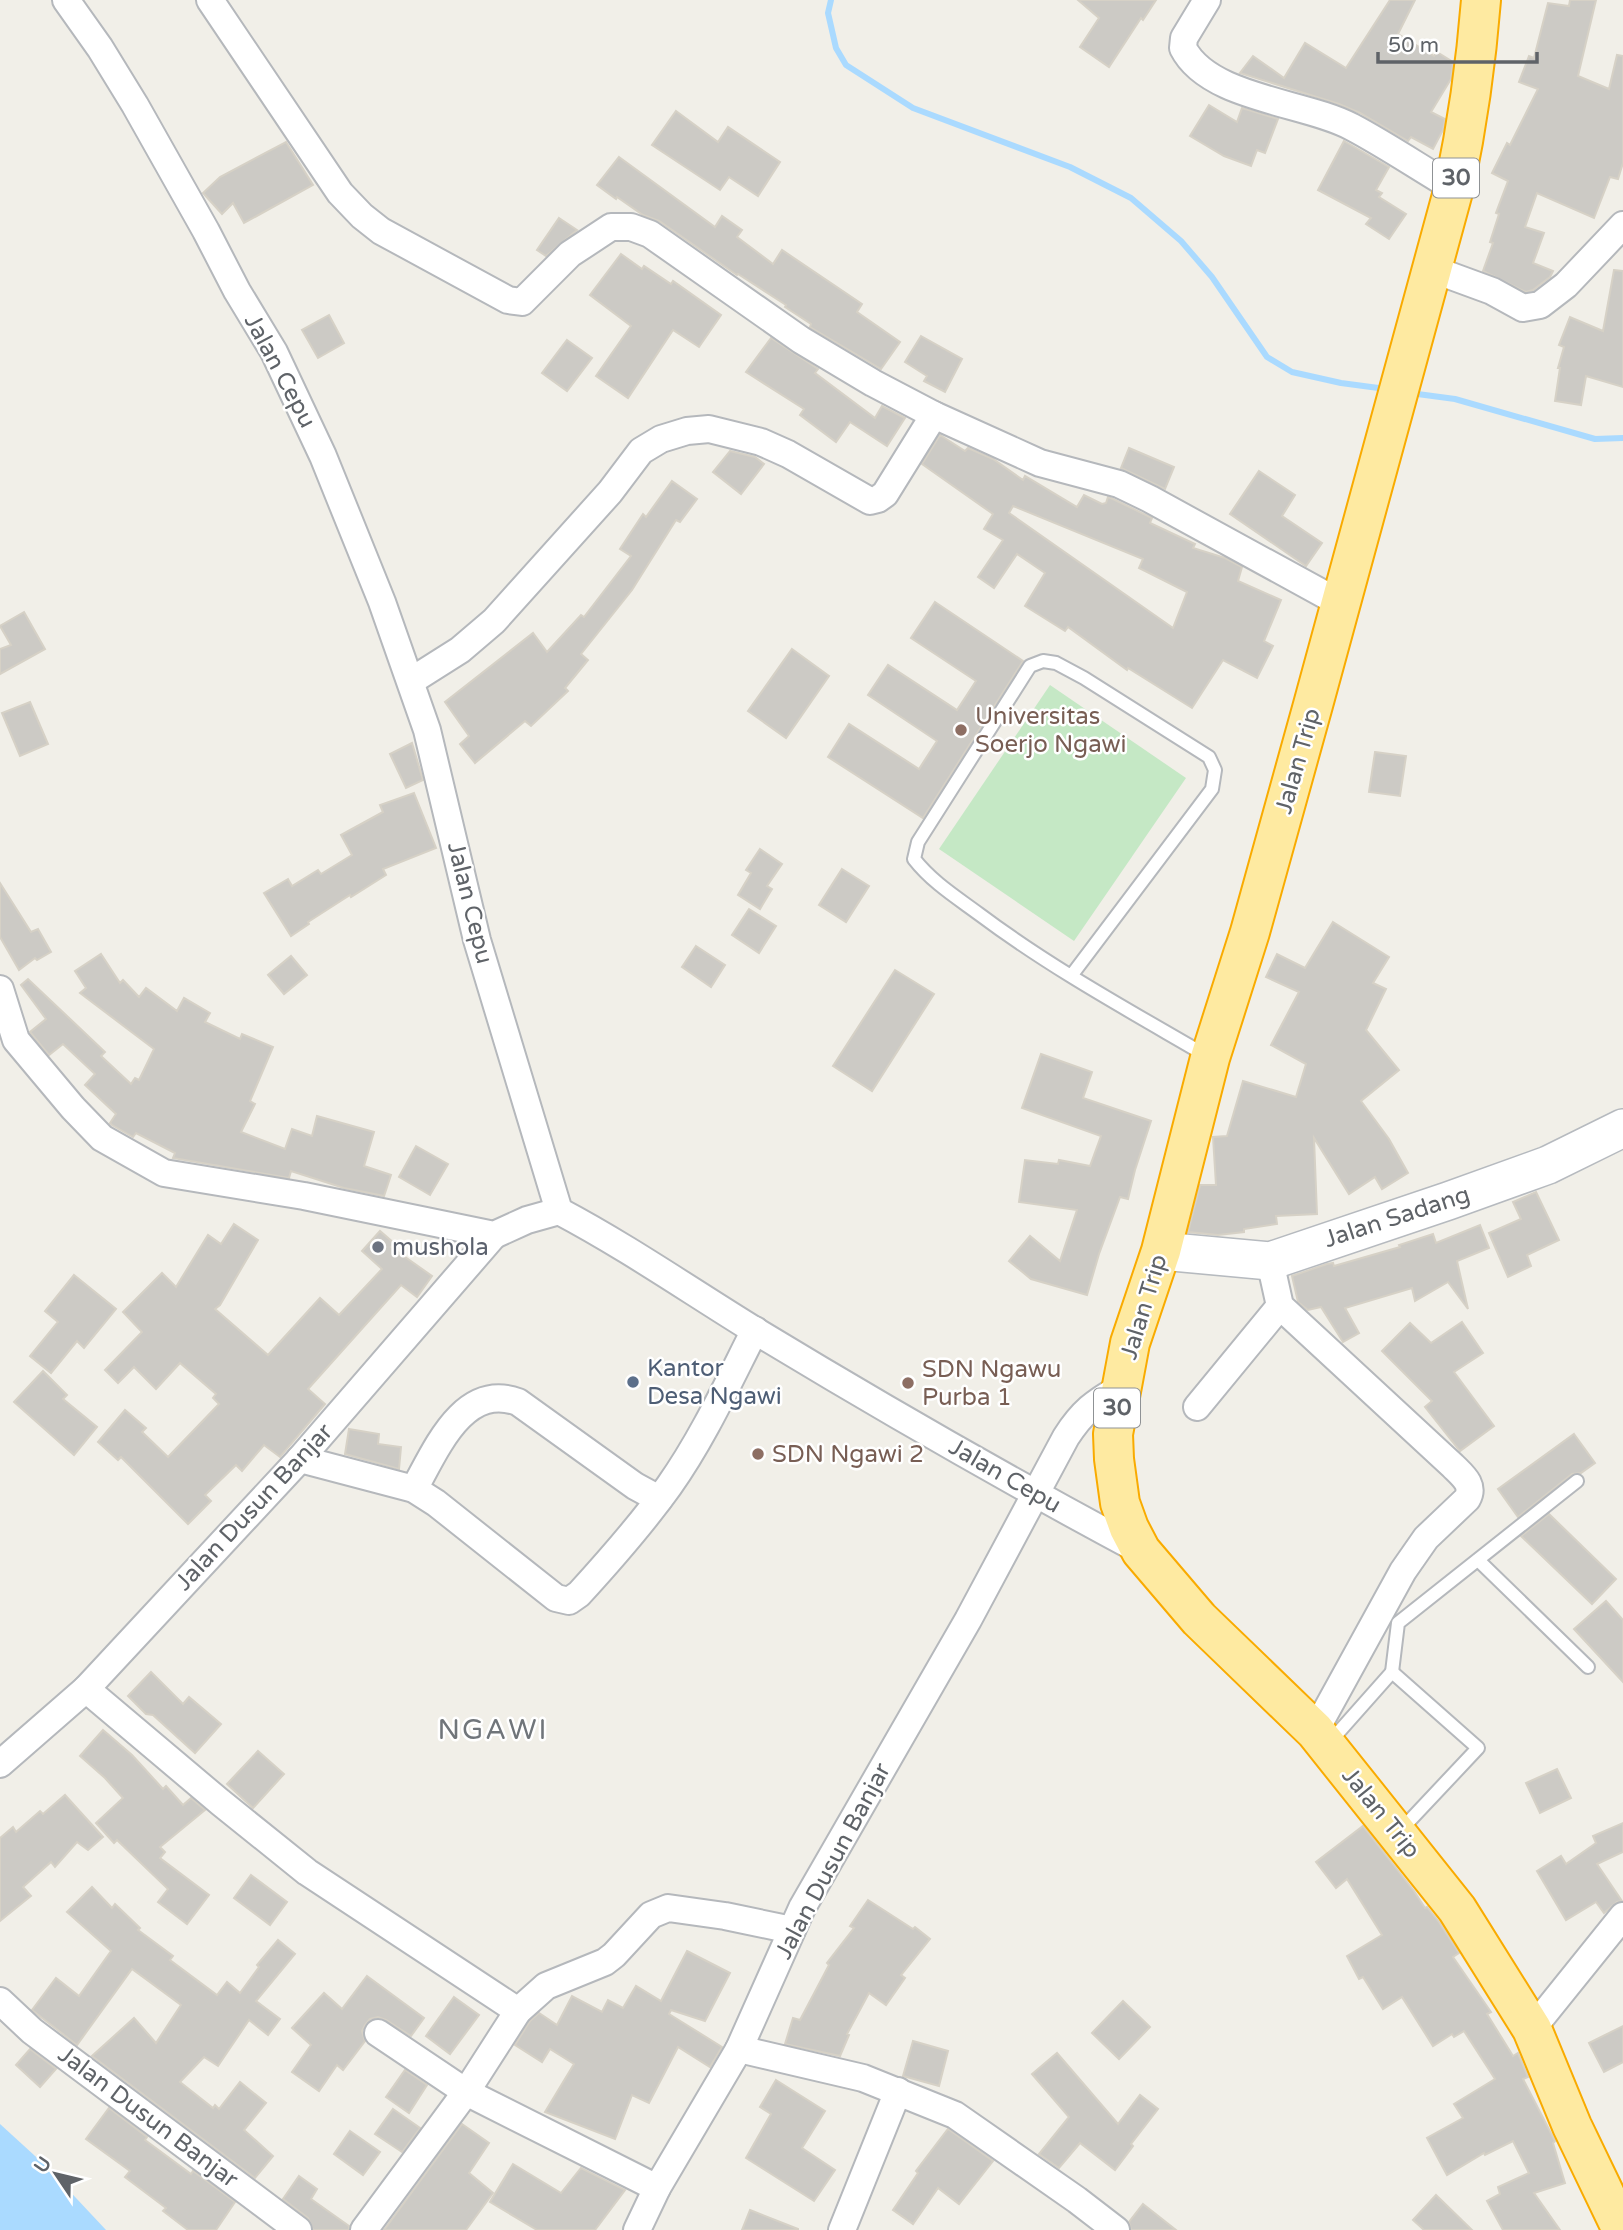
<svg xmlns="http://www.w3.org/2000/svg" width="1623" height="2230" font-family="'Varela Round',sans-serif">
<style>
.green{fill:#c5e8c5}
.water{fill:#aadaff}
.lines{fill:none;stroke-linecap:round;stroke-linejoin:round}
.stream{stroke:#aadaff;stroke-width:6}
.building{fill:#cccac5;stroke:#d6d1c6;stroke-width:2;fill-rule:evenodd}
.service-casing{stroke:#b5b8bc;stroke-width:16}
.minor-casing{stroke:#b5b8bc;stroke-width:30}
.secondary-casing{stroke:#b6babf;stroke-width:40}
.trunk-casing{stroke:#f9ab00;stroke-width:42}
.service{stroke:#fff;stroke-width:12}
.minor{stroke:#fff;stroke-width:26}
.secondary{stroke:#fff;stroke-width:37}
.trunk{stroke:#feeaa1;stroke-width:38}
.education-dot{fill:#8d6e63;stroke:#fff;stroke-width:2.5}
.worship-dot{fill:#6b7280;stroke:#fff;stroke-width:2.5}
.service-dot{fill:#5c6f8a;stroke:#fff;stroke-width:2.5}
.labels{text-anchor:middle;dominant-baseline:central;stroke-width:5;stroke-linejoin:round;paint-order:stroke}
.shield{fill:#fff;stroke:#8f9295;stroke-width:2}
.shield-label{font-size:23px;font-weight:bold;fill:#5f6368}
.street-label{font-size:24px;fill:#5f6368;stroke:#fff}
.education-label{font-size:24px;fill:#785e54;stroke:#fff;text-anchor:start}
.worship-label{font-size:24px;fill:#5b616d;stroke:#fff;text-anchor:start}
.service-label{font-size:24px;fill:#4e5e75;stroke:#fff;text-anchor:start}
.quarter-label{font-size:28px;letter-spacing:2px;fill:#70757a;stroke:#fff}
</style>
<rect width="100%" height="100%" fill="#f1efe8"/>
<path class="green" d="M1050 685 1186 778 1074 941 939 849Z"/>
<path class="water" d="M0 2124 46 2166 106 2230H0Z"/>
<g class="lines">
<g class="stream">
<path d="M831 0 828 13 836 48 846 65 913 108 1070 167 1131 198 1181 241 1212 277 1267 357 1292 372 1341 383 1386 389"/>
<path d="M1410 393 1455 399 1595 439 1623 438"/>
</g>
</g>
<g class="building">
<path d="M1078 0H1156L1143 20 1141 18 1109 67 1080 47 1099 18Z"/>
<path d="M1390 0H1415L1398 34 1434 56 1437 52 1453 62 1451 79 1431 112 1445 119 1443 130 1433 149 1411 137 1408 141 1360 113 1339 104 1240 73 1253 56 1284 78 1305 43 1346 68Z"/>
<path d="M1570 0H1596L1578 76 1609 89 1617 55 1623 56V163L1618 179 1610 177 1594 218 1537 193 1525 227 1544 233 1533 263 1553 271 1550 277 1533 290 1526 292 1483 271 1493 243 1490 242 1499 214 1496 213 1508 181 1492 173 1507 143 1510 145 1538 89 1519 82 1529 56 1534 58 1548 3 1569 6Z"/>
<path d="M1209 105 1237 122 1242 108 1278 119 1265 153 1257 150 1251 166 1224 156 1190 136Z"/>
<path d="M676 111 718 142 728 127 780 162 758 196 729 177 720 190 652 145Z"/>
<path d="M1344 141 1389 167 1376 190 1382 193 1379 197 1406 214 1389 239 1366 224 1371 218 1318 190Z"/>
<path d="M286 142 313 185 244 223 233 203 222 214 203 193 220 177Z"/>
<path d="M619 157 715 227 722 216 742 230 737 237 773 264 782 250 862 304 857 312 900 342 881 369 810 327 811 324 785 307 786 305 738 274 737 275 659 221 643 215 617 197 616 199 597 185Z"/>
<path d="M559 218 577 230 546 256 537 250Z"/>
<path d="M621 254 642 269 644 266 671 284 673 281 721 315 699 347 673 330 628 398 596 376 631 326 590 295Z"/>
<path d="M1614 270 1623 271V387L1586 376 1581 405 1555 401 1560 368H1558L1564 347 1559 345 1570 317 1603 331Z"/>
<path d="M329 315 344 343 318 358 302 330Z"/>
<path d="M921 336 962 359 945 392 924 381 927 376 905 362Z"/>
<path d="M771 338 818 369 815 373 875 418 882 406 905 418 887 446 850 422 836 442 800 415 804 409 746 372Z"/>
<path d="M567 340 592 358 567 391 542 373Z"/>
<path d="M940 435 965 451 968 448 993 459 1023 480 1025 476 1077 507 1084 495 1102 504 1106 503 1108 497 1113 499 1152 518 1150 523 1195 544 1193 548 1225 558 1242 567 1238 581 1281 600 1264 641 1273 646 1257 678 1223 660 1192 708 1128 668 1127 670 1068 627 1065 631 1025 606 1045 573 1017 554 994 588 978 577 1003 540 984 529 993 514 922 464ZM1013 506 1143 559 1139 568 1187 592 1173 628 1009 513Z"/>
<path d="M1129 448 1174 467 1165 489 1121 468Z"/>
<path d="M730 451 755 457 764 464 741 494 713 472Z"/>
<path d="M1259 471 1295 495 1282 516 1322 543 1306 566 1230 514Z"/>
<path d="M672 481 697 499 680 522 676 520 632 590 581 654 588 660 565 688 568 691 531 726 525 721 475 763 460 744 469 736 445 702 533 633 547 652 581 615 584 617 631 556 620 549 643 514 646 517Z"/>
<path d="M935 602 1023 661 923 818 828 757 849 724 919 769 937 741 868 695 888 665 957 710 976 681 911 638Z"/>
<path d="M24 612 45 649 0 674V649L11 645 0 626Z"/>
<path d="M792 649 829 676 786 738 748 711Z"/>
<path d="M30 702 48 744 20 756 2 713Z"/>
<path d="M412 743 423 780 406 788 390 754Z"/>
<path d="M1375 752 1406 756 1400 796 1369 792Z"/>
<path d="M414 793 436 848 383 869 386 875 351 897 350 895 308 922 309 924 291 936 264 893 288 879 292 886 318 870 321 874 352 855 341 835 383 812 380 805Z"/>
<path d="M760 849 782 864 767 886 772 889 760 909 738 895 751 873 746 870Z"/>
<path d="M842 869 869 886 846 922 819 905Z"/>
<path d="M0 883 31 932 38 929 51 952 37 960 35 958 19 970 0 937Z"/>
<path d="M749 909 776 926 759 953 732 935Z"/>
<path d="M1333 922 1389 957 1373 983 1386 989 1366 1030 1399 1070 1361 1101 1389 1139 1408 1173 1382 1189 1375 1177 1349 1194 1314 1138 1317 1214 1276 1216 1277 1224 1244 1229V1232L1218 1235 1188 1232 1200 1185H1216L1213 1137 1227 1136 1243 1081 1296 1097 1306 1064 1271 1045 1299 992 1266 977 1277 954 1305 968Z"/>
<path d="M696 946 725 965 711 987 682 967Z"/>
<path d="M101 954 120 983 123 980 139 997 146 988 177 1011 184 998 210 1013 205 1022 240 1039 242 1034 273 1047 250 1101 255 1104 241 1132 285 1149 292 1129 312 1136 317 1116 374 1132 364 1166 391 1175 384 1196 344 1188 291 1171 289 1178 173 1158 175 1153 136 1133 133 1137 112 1125 110 1123 116 1114 85 1085 95 1074 63 1044 49 1055 30 1032 46 1019 21 985 28 979 105 1052 101 1056 131 1084 135 1078 139 1080 154 1049 80 993 86 988 75 971Z"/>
<path d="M291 956 307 975 284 994 268 975Z"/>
<path d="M895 970 934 994 872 1091 833 1066Z"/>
<path d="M1041 1054 1092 1072 1083 1098 1151 1121 1135 1170 1128 1199 1120 1197 1099 1254 1087 1295 1031 1279 1009 1261 1030 1236 1060 1261 1077 1210 1019 1202 1025 1160 1058 1164 1059 1160 1090 1166 1101 1136 1022 1108Z"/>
<path d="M416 1146 448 1164 430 1195 399 1177Z"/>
<path d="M1536 1192 1559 1240 1527 1255 1531 1266 1508 1277 1489 1233 1521 1219 1513 1202Z"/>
<path d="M234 1224 258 1240 220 1305 215 1309 268 1355 320 1298 339 1315 382 1269 362 1251 380 1231 395 1244 391 1247 432 1276 417 1297 401 1285 308 1389 325 1404 280 1457 264 1445 242 1471 236 1465 205 1495 211 1501 188 1524 121 1457 118 1460 98 1442 125 1410 146 1428 142 1432 168 1457 219 1404 213 1398 216 1394 180 1363 156 1389 134 1367 118 1383 105 1370 142 1332 123 1312 162 1273 176 1287 208 1235 221 1244Z"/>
<path d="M1480 1225 1489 1248 1457 1261 1468 1309 1448 1282 1415 1301 1412 1288 1345 1308 1359 1333 1343 1342 1321 1307 1308 1310 1298 1302 1292 1276 1327 1264 1333 1263 1334 1266 1400 1247 1399 1245 1433 1234 1436 1243Z"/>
<path d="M74 1275 116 1309 84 1348 77 1341 51 1373 30 1356 58 1322 45 1311Z"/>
<path d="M1462 1322 1483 1353 1454 1372 1494 1426 1460 1451 1425 1407 1432 1401 1382 1351 1410 1323 1431 1343Z"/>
<path d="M43 1371 67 1395 63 1399 97 1427 74 1455 14 1402Z"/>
<path d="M349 1429 379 1434 378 1444 401 1447 399 1469 345 1454Z"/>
<path d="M1574 1434 1595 1463 1581 1473 1572 1474 1518 1517 1498 1489Z"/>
<path d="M1549 1514 1616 1579 1592 1604 1521 1536Z"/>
<path d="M1606 1601 1623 1620V1682L1574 1629Z"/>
<path d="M151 1672 183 1704 189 1697 221 1724 195 1753 153 1715 146 1714 128 1696Z"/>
<path d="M103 1730 132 1755 163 1789 166 1786 183 1805 191 1798 205 1810 160 1847 165 1852 160 1858 209 1895 187 1924 158 1902 168 1889 117 1840 114 1843 96 1823 123 1798 105 1778 80 1756Z"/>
<path d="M258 1751 284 1774 253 1808 227 1784Z"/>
<path d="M1557 1769 1571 1798 1540 1813 1526 1783Z"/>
<path d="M65 1795 103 1837 88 1850 77 1842 55 1867 51 1862 23 1887 31 1896 0 1921V1838L13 1827 16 1832 40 1811 43 1814Z"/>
<path d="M1623 1823V1852L1597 1864 1622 1901 1617 1902 1604 1913 1596 1902 1566 1920 1537 1871 1561 1856 1566 1864 1596 1843 1593 1836Z"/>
<path d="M1363 1826 1414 1891 1425 1908 1427 1907 1439 1922 1459 1953 1453 1957 1491 2012 1487 2014 1513 2056 1518 2053 1528 2077 1523 2079 1555 2141 1553 2143 1565 2183 1534 2193 1560 2230H1503L1487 2201 1500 2194 1498 2187 1529 2173 1513 2141 1485 2155 1484 2153 1447 2175 1427 2138 1463 2118 1454 2104 1495 2079 1464 2031 1454 2037 1452 2034 1433 2046 1402 1997 1383 2009 1363 1977 1359 1979 1347 1956 1382 1935 1347 1879 1336 1888 1316 1862Z"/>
<path d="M251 1875 287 1902 270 1925 234 1898Z"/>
<path d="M92 1887 112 1908 115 1904 140 1928 138 1930 173 1956 170 1960 217 1995 227 1982 240 1993 259 1967 257 1965 278 1940 295 1954 256 2001 280 2019 268 2035 249 2020 218 2066 204 2057 180 2082 213 2108 215 2105 219 2109 240 2082 266 2103 244 2130 273 2156 255 2178 92 2056 134 2018 156 2043 181 2005 132 1969 77 2045 32 2010 56 1978 79 1996 111 1951 67 1912Z"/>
<path d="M868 1900 913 1929 915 1927 930 1939 901 1975 905 1978 886 2005 869 1993 847 2034 849 2035 840 2056 785 2044 793 2018 800 2020 829 1965 827 1963 854 1928 850 1926Z"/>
<path d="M687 1951 730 1973 705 2021 671 2010 669 2014 722 2047 710 2067 678 2047 649 2103 632 2095 615 2139 545 2112 574 2064 550 2049 542 2062 515 2045 530 2021 539 2013 557 2025 572 1996 602 2012 608 2000 623 2008 636 1986 661 2001Z"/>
<path d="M367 1976 424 2018 411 2036 386 2020 378 2017 370 2019 365 2025 362 2031 365 2041 343 2070 337 2065 319 2091 292 2072 311 2045 292 2028 324 1993 342 2009Z"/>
<path d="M454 1997 479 2015 450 2054 426 2036Z"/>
<path d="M1123 2001 1150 2027 1119 2059 1092 2033Z"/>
<path d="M1623 2026V2062L1604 2072 1589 2043Z"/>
<path d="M913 2041 948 2051 939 2086 903 2076Z"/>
<path d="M30 2049 56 2069 40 2087 16 2065Z"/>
<path d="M1057 2053 1118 2124 1140 2095 1158 2109 1131 2144 1133 2146 1115 2170 1080 2143 1059 2168 1039 2154 1069 2117 1032 2074Z"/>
<path d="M405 2070 427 2085 409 2113 386 2097Z"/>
<path d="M776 2080 825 2111 802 2148 835 2170 814 2201 746 2158 771 2114 760 2107Z"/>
<path d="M109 2108 147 2137 145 2140 191 2174 193 2171 235 2202 216 2230H188L163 2211 166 2208 125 2177 130 2171 86 2139Z"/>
<path d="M393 2109 420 2128 402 2152 375 2134Z"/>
<path d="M462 2124 489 2143 469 2173 493 2193 466 2230H384Z"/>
<path d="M948 2129 993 2161 959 2204 938 2188 913 2224 893 2210 918 2173 916 2171Z"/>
<path d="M350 2131 380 2152 363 2175 334 2154Z"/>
<path d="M513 2164 561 2193 581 2168 625 2190 595 2230H537L490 2202Z"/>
<path d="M299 2176 317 2189 311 2199 349 2226V2230H313L308 2218 283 2199Z"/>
<path d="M1436 2195 1472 2230H1424L1413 2220Z"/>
<path d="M1143 2204 1157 2215 1176 2230H1131L1129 2222Z"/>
<path d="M750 2210 798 2229V2230H742Z"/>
</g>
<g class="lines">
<g class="service-casing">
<g id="service">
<path d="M1071 976 1212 789 1215 770 1209 757 1084 678 1056 663 1043 661 1030 666 918 842 914 859C932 882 956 897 979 914 1051 968 1130 1011 1207 1056"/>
<path d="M1478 1560 1588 1667"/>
<path d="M1392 1672 1398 1623 1577 1481"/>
<path d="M1329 1743 1392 1672 1478 1748 1399 1832"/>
</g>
</g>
<g class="minor-casing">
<g id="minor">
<path d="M66 0 100 48 135 105 206 231 237 291 274 352 323 456 382 602 427 730 477 940 559 1211C627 1247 689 1290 754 1330 881 1407 1010 1481 1141 1551"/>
<path d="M210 0 340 193 362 216 381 231 508 300 522 302 570 254 611 227H631L650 234 801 340 873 383 934 415 1040 463 1119 484 1150 499 1340 603"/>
<path d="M1207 0 1184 38 1183 48C1209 99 1306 102 1352 127 1386 145 1420 168 1454 188"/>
<path d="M1432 269 1492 291 1523 308 1540 305 1566 285 1623 225"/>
<path d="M411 681 460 650 494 621 610 492 641 451 661 439 687 431 709 429 761 442 788 454 870 501 878 499 885 494 934 415"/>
<path d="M0 989 16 1040 73 1108 102 1138 164 1173 304 1196 494 1235 527 1220 559 1211"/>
<path d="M1270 1261 1280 1306 1453 1466C1463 1476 1475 1485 1467 1499L1426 1538 1403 1571 1315 1731"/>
<path d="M1197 1407 1280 1306"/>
<path d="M300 1459 414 1489 436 1503 556 1598 569 1601 579 1594C611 1559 641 1525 669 1486 703 1438 728 1383 755 1330"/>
<path d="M414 1489C436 1450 463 1382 518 1402L635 1486 659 1499"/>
<path d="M86 1689 220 1802 307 1872 518 2011"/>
<path d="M0 1764 86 1689 300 1459 494 1235"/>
<path d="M0 2001 32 2031 298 2230"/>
<path d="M1532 2029 1623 1916"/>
<path d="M378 2033 466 2092 657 2188"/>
<path d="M739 2049 863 2078 955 2115 1077 2200 1116 2230"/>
<path d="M364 2230 466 2092 518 2011 546 1986 605 1962 614 1955 651 1915 668 1908 725 1916 792 1930"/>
<path d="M637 2230 657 2188 739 2049 802 1908 968 1620 1066 1437C1082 1412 1095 1402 1120 1388"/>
<path d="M842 2230 898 2091"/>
</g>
</g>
<g class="secondary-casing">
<path id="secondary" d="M1161 1251 1270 1261 1448 1201 1548 1165 1623 1128"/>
</g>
<g class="trunk-casing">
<path id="trunk" d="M1481 0C1476 64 1467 126 1454 188L1313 705 1250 932 1210 1058 1161 1251 1130 1343 1113 1434 1114 1459 1120 1503 1129 1528 1141 1551 1199 1619 1315 1731 1457 1909 1532 2029 1572 2126 1622 2230"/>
</g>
<use href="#service" class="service"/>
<use href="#minor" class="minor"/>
<use href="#secondary" class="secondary"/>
<use href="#trunk" class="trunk"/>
</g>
<g class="education-dot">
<circle cx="961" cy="730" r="7"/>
<circle cx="908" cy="1383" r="7"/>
<circle cx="758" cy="1454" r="7"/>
</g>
<circle class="worship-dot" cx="378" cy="1247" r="7"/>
<circle class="service-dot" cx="633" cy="1382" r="7"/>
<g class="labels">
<g class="shield">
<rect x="1433" y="158.5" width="46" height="39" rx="5"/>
<rect x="1094" y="1388.5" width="46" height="39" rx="5"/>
</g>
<g class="shield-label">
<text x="1456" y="178">30</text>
<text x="1117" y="1408">30</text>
</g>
<g class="street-label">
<text transform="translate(280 371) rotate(62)">Jalan Cepu</text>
<text transform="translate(1298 761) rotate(-74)">Jalan Trip</text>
<text transform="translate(470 903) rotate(76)">Jalan Cepu</text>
<text transform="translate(1397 1217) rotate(-18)">Jalan Sadang</text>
<text transform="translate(1144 1307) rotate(-73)">Jalan Trip</text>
<text transform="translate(1005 1476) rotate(30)">Jalan Cepu</text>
<text transform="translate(254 1507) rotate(-47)">Jalan Dusun Banjar</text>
<text transform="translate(1381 1813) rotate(51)">Jalan Trip</text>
<text transform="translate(833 1861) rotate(-62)">Jalan Dusun Banjar</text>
<text transform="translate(148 2117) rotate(37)">Jalan Dusun Banjar</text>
</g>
<g class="education-label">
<text x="975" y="716">Universitas<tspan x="975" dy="28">Soerjo Ngawi</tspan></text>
<text x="922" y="1369">SDN Ngawu<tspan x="922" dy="28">Purba 1</tspan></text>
<text x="772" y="1454">SDN Ngawi 2</text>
</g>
<g class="worship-label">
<text x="392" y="1247">mushola</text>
</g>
<g class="service-label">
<text x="647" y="1368">Kantor<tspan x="647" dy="28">Desa Ngawi</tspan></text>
</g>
<g class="quarter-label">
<text x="493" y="1730">NGAWI</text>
</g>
</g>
<g transform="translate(56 2174) rotate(305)" stroke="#ffffff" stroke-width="5" paint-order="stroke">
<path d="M0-5L12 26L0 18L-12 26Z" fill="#5f6368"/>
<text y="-10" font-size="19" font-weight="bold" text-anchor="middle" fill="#5f6368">U</text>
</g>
<path d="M1378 52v10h159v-10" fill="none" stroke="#5f6368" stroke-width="3.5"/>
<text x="1388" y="52" font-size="21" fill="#5f6368" stroke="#ffffff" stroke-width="5" paint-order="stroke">50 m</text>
</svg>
